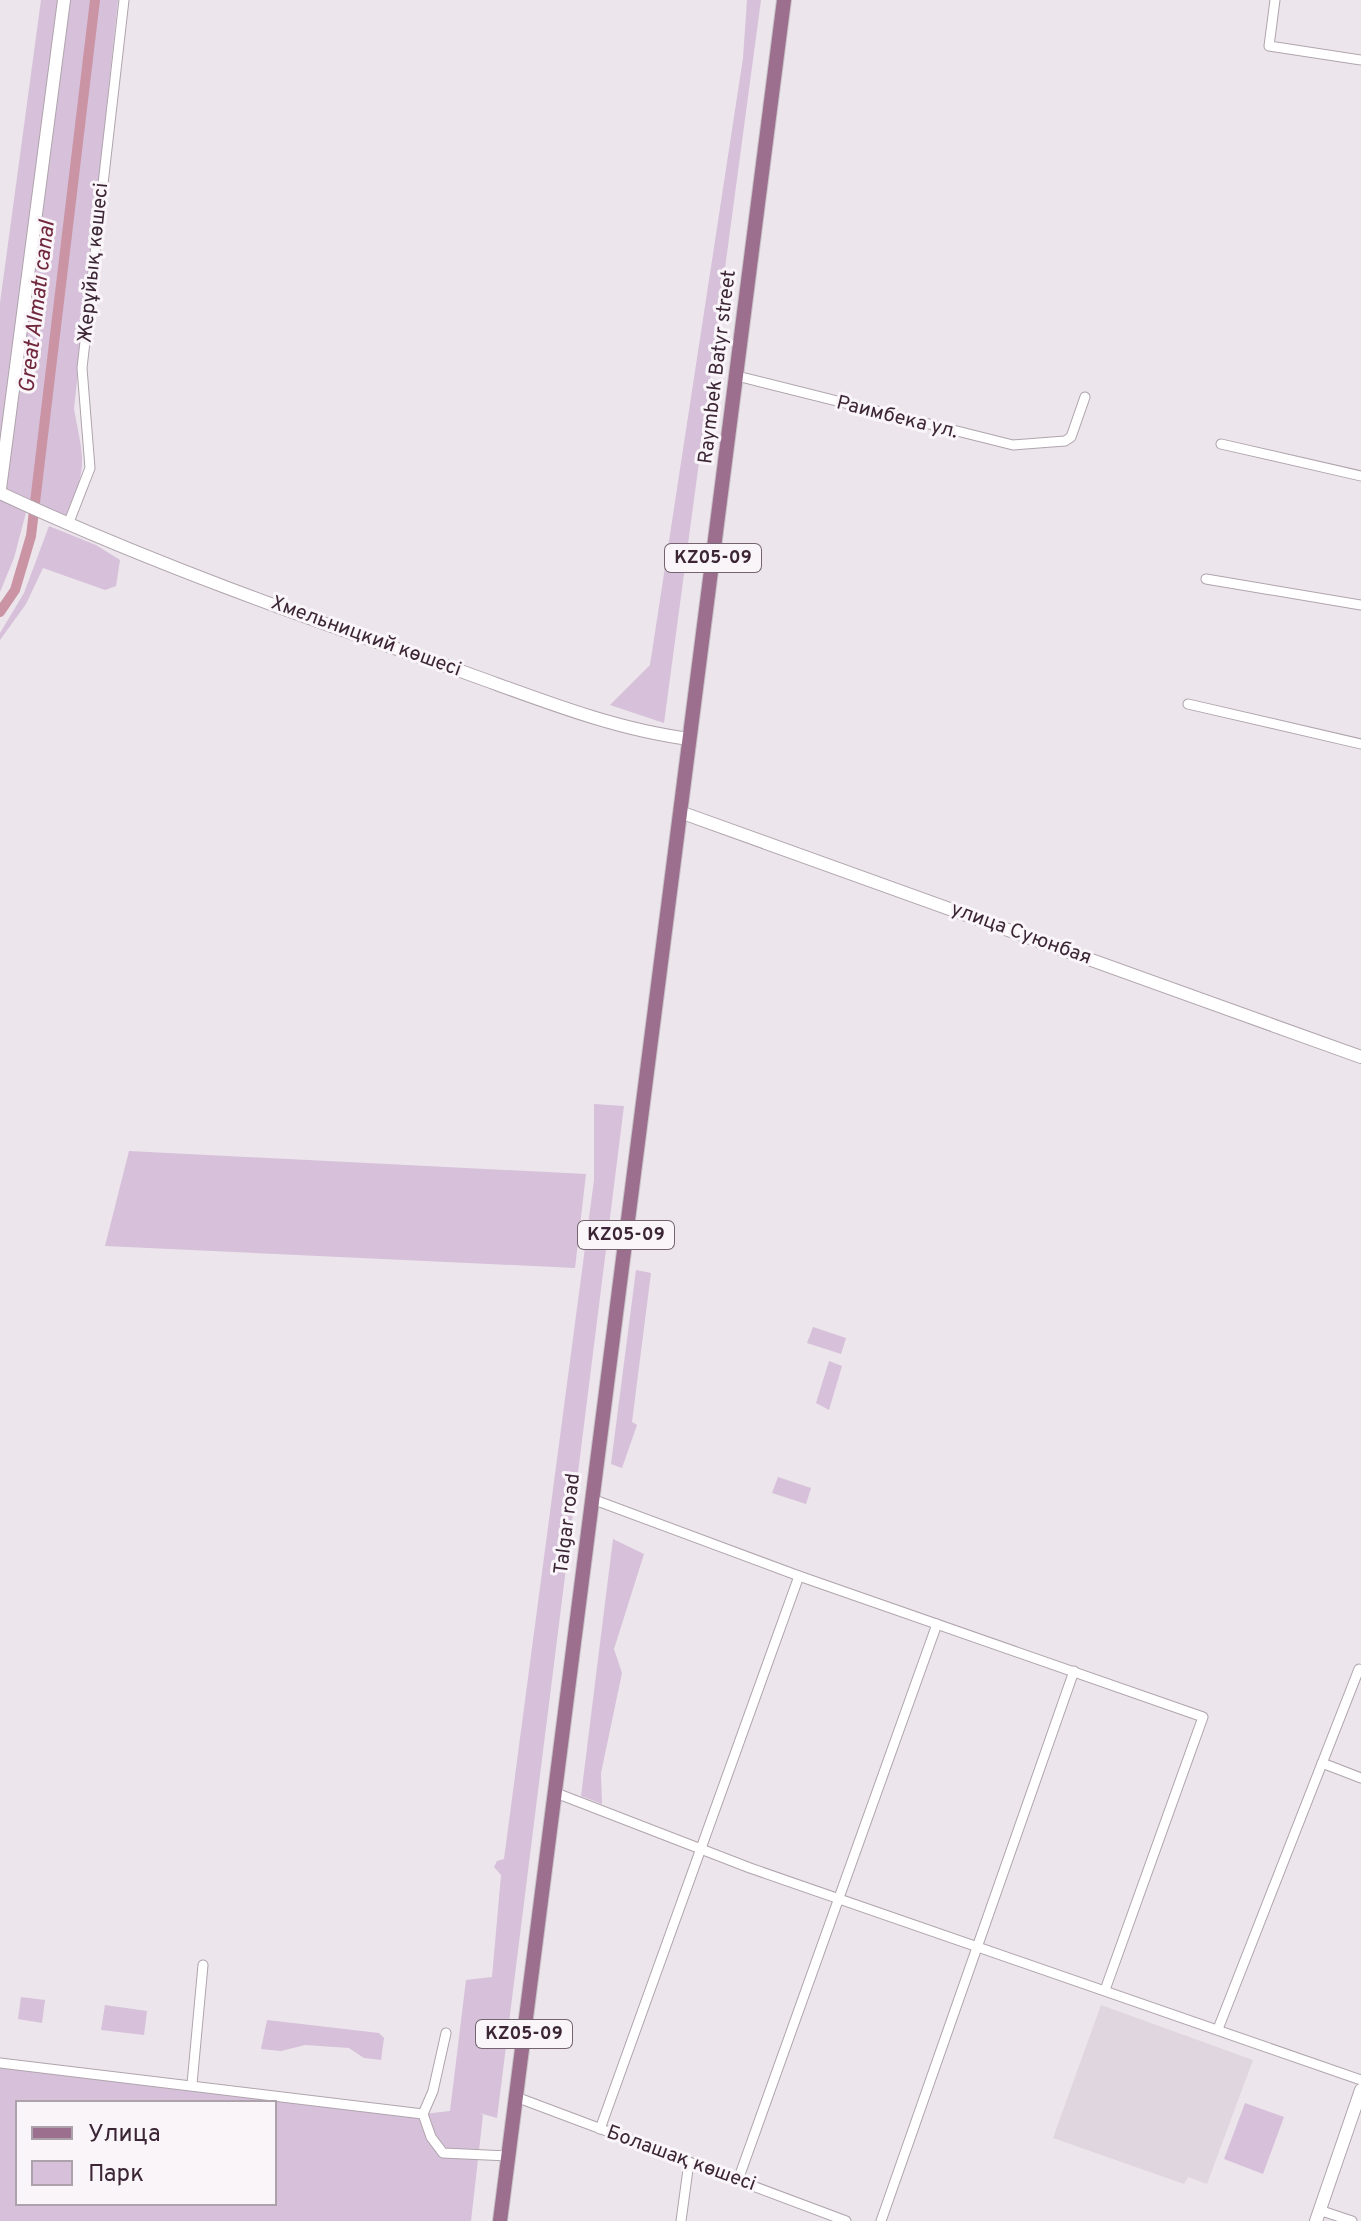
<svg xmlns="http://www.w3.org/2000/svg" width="1361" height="2221" font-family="Overpass,sans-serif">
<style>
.built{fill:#e0d6df}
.green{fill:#d6c0da;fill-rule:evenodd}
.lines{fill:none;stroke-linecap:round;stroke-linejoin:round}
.canal{stroke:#ca94a4;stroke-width:10}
.minor-casing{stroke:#b0a4ad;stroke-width:11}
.tertiary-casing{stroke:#b0a4ad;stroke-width:14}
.primary-casing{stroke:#c8c2c7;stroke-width:16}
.minor{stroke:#fff;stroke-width:9}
.tertiary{stroke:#fff;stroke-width:12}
.primary{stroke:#9c6f8f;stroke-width:14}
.labels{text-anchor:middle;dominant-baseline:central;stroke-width:6;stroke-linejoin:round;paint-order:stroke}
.shield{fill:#f9f5f9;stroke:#756470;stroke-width:2}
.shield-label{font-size:18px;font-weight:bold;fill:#3c2636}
.street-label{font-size:20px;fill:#3c2636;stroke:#f9f5f9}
.water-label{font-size:22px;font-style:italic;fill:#70273c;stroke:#f9f5f9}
</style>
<rect width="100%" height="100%" fill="#ece5eb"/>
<path class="built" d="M1101 2005 1253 2060 1207 2184 1188 2177 1184 2184 1053 2138Z"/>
<g class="green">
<path d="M41 0H118L74 409C84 462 88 466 66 515L29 501 14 558 0 592V303Z"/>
<path d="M747 0H761L664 723 610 705 650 665 743 58Z"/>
<path d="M49 526 96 545 120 560 116 586 105 590 43 568 26 604 0 640V633L24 593Z"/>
<path d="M594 1104 624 1106 497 2118 479 2113 483 2115 471 2221H0V2063L423 2114 450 2111 466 1980 492 1977 501 1875 494 1867 497 1861 504 1859 594 1180ZM18 2103H274V2203H18Z"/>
<path d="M129 1151 586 1174 575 1268 105 1246Z"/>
<path d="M636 1270 651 1273 632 1422 637 1425 622 1468 611 1464Z"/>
<path d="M813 1327 846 1338 841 1354 807 1343Z"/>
<path d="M829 1361 842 1366 829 1410 816 1403Z"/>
<path d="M778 1477 811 1488 806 1504 772 1493Z"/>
<path d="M613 1539 644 1554 614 1649 622 1673 601 1773 602 1804 581 1796Z"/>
<path d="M21 1997 45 2000 42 2023 18 2019Z"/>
<path d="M105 2005 147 2011 144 2035 101 2030Z"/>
<path d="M267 2020 379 2033 384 2038 381 2060 364 2058 349 2048 305 2045 281 2051 261 2049Z"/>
<path d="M1245 2103 1284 2117 1263 2174 1224 2159Z"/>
</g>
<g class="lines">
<path class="canal" d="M0 612 15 590 31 536 95 0"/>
<g class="minor-casing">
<g id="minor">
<path d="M1275 0 1269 46 1361 60"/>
<path d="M737 376 1013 445 1065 441 1071 437 1085 397"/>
<path d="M1221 444 1361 476"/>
<path d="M69 522 90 468 82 368 124 0"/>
<path d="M1206 579 1361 605"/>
<path d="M1188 704 1361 744"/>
<path d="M592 1499 799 1576 1203 1717 1105 1990"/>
<path d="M1322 1763 1361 1778"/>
<path d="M556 1793 750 1868 1361 2080"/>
<path d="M1218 2029 1359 1669"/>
<path d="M0 2063 423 2114 433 2091 446 2033"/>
<path d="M192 2084 203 1965"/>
<path d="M516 2097 846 2221"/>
<path d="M423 2114 431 2137 443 2153 508 2156"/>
<path d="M600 2129 799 1576"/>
<path d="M738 2180 937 1624"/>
<path d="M1319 2210 1352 2221"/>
<path d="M681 2221 689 2162"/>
<path d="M881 2221 1074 1671"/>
</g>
</g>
<g class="tertiary-casing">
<g id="tertiary">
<path d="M0 489 64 0"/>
<path d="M0 493C146 561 300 616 452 668 529 695 609 729 690 739"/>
<path d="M680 812 1361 1057"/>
<path d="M1316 2221 1361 2090"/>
</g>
</g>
<g class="primary-casing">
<path id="primary" d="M500 2221 784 0"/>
</g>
<use href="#minor" class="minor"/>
<use href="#tertiary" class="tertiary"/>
<use href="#primary" class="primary"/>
</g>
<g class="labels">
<g class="shield">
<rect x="665" y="544" width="96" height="28" rx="6"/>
<rect x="578" y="1221" width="96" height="28" rx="6"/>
<rect x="476" y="2020" width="96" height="28" rx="6"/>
</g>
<g class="shield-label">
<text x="713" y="558">KZ05-09</text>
<text x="626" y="1235">KZ05-09</text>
<text x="524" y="2034">KZ05-09</text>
</g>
<g class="street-label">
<text transform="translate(94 263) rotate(-84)">Жерұйық көшесі</text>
<text transform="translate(718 367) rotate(-83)">Raymbek Batyr street</text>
<text transform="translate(897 418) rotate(14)">Раимбека ул.</text>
<text transform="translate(366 637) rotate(20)">Хмельницкий көшесі</text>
<text transform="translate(1021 934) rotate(20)">улица Суюнбая</text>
<text transform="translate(568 1524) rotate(-83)">Talgar road</text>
<text transform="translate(681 2159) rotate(20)">Болашақ көшесі</text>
</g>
<g class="water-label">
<text transform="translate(38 307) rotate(-83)">Great Almatı canal</text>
</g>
</g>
<rect x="16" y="2101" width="260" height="104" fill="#f9f5f9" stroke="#ada2ab" stroke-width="2"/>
<rect x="32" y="2127" width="40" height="12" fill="#9c6f8f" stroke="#ada2ab" stroke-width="2"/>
<text x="88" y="2141" font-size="24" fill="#3c2636">Улица</text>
<rect x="32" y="2161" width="40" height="24" fill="#d6c0da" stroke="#ada2ab" stroke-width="2"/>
<text x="88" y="2181" font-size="24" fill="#3c2636">Парк</text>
</svg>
